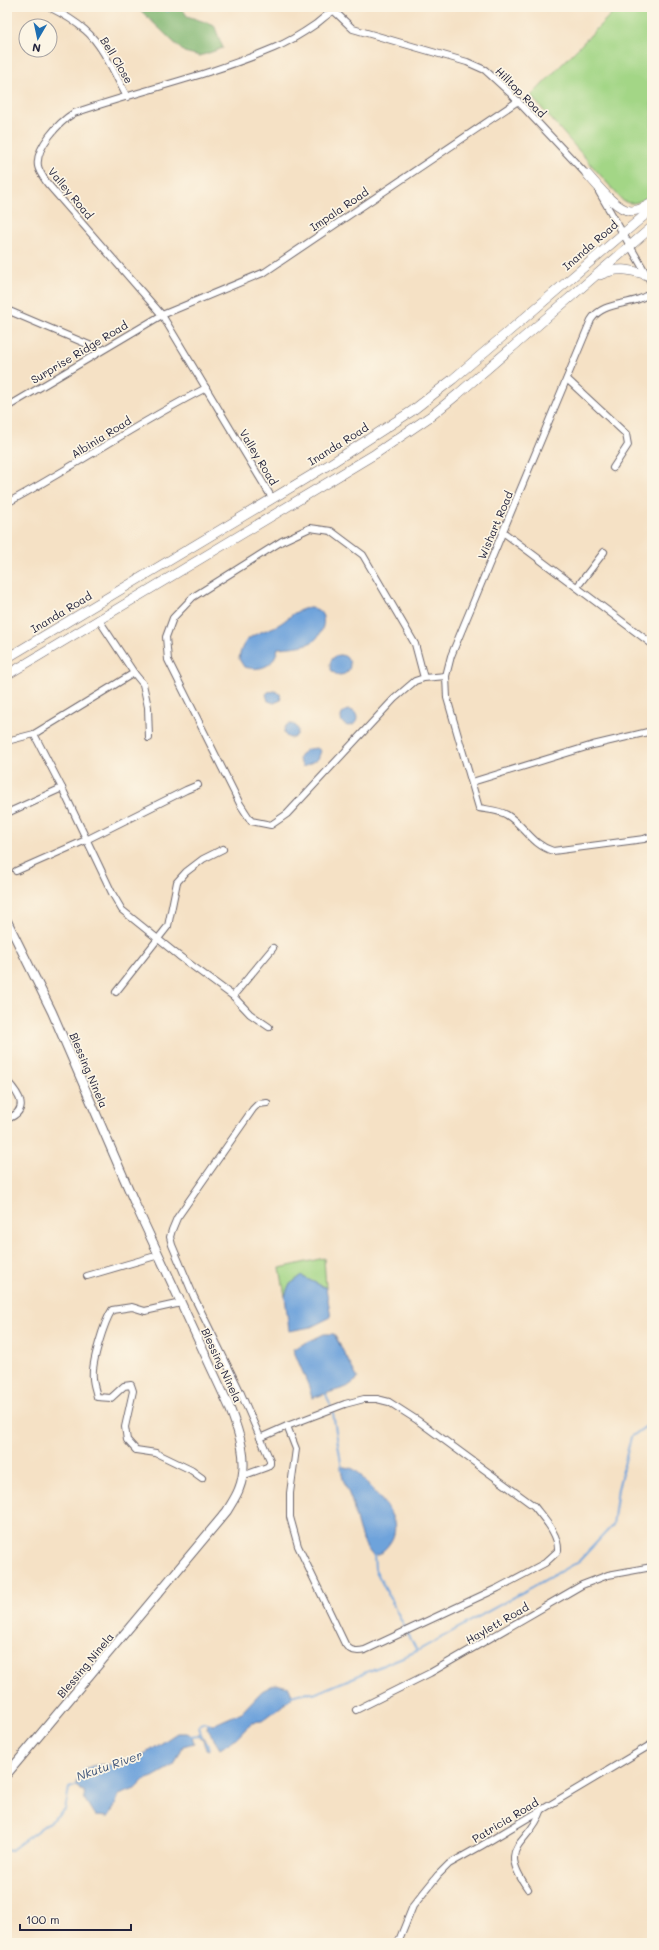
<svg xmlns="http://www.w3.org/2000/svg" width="659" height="1950" font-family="Mali,sans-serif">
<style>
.green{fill:#a3d686;stroke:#627c60}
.forest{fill:#82b773;stroke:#526c57}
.water{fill:#6ea3db;stroke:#48628b}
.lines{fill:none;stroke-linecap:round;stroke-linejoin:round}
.stream{stroke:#6ea3db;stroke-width:2}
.minor-casing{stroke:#6c656b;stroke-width:8}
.tertiary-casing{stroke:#6c656b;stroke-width:10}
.secondary-casing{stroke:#6c656b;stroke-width:10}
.minor{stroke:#fff;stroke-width:6}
.tertiary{stroke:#fff;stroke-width:8}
.secondary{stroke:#fff;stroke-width:9}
.labels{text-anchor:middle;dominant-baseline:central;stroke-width:3.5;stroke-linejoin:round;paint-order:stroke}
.street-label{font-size:11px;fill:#22223b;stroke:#fcf5e5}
.water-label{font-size:12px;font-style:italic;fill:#40567b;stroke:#fcf5e5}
</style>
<rect width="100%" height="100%" fill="#fcf5e5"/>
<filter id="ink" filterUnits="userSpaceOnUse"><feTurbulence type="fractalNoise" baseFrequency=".025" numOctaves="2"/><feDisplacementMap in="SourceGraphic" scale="8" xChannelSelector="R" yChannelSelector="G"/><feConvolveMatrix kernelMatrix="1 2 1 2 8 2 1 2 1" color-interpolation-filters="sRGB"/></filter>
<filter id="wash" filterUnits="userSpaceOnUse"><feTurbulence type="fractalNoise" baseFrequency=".012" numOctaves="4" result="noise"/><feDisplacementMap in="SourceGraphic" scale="16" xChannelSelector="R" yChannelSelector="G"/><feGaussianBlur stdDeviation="0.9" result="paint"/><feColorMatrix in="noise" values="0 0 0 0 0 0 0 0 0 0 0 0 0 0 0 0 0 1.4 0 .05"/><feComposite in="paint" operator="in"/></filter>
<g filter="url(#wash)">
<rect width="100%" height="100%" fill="#f5e1c5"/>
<g class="green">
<path d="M618 7H652V195C641 201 634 206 623 201L531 96Z"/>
<path d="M324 1258 326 1288 301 1276 289 1285 285 1296 280 1268Z"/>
</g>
<path class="forest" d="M137 7H181L187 16 214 25 223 48 200 56 184 52Z"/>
<g class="water">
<path d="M307 608C309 608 314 608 316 609 330 615 322 637 312 642 303 647 288 647 278 648 274 667 261 671 244 667L239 659C243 633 258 635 278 625 289 619 291 612 307 608Z"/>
<circle cx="340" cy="665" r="10"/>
<path d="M275 691 280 694 281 700 274 703 268 701 266 694 268 692Z"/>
<circle cx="349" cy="718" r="8"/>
<circle cx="291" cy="731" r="7"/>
<path d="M317 748 321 751 318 759 303 767 299 760 300 755 308 749Z"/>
<path d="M301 1276 326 1288 331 1317 311 1327 289 1331 285 1296 289 1285Z"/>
<path d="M324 1334H334L358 1379 347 1387 312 1398 309 1387 293 1349Z"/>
<path d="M341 1466C345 1468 351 1467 355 1470 361 1474 366 1483 371 1488 391 1510 409 1531 378 1555H372C359 1540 357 1521 352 1502 348 1490 341 1479 341 1466Z"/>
<path d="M275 1684 289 1687 292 1695 291 1699 262 1721 252 1722 238 1737 220 1749 207 1728 208 1724 213 1725 242 1712 262 1691Z"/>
<path d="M177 1733H186L192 1736 194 1743 183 1746 174 1765 153 1777 144 1780 135 1789 119 1795 114 1808 108 1817 95 1816 85 1800 84 1791 80 1790 77 1786C77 1778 80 1772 87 1768 97 1762 111 1767 123 1763 143 1757 160 1744 177 1733Z"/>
<path d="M201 1733 210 1750 206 1749 202 1739H200L198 1734Z"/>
</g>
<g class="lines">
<g class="stream">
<path d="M162 7 168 11"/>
<path d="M326 1394 333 1413 342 1469"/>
<path d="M374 1553 375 1569 417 1651"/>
<path d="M291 1696 307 1692 314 1694 417 1651 579 1561 613 1525 618 1489 631 1437 652 1422"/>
<path d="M201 1735 199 1725 204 1722 210 1725"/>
<path d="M190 1736 200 1735"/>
<path d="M206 1743 210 1748"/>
<path d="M7 1850 10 1851 65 1810 69 1788 78 1785"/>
</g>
</g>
</g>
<g filter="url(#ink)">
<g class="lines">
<g class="minor-casing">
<g id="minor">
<path d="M49 7C61 13 74 20 85 30 103 45 116 77 127 97"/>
<path d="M330 7 353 29 467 62 485 70 510 93 588 176"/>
<path d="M599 192 652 284"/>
<path d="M652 291C635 308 604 299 591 320L451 656 446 676 447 698 479 808C489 810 499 810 507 815 525 826 532 845 553 851L644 839 652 836"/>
<path d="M7 310 101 350"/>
<path d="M567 379 626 434 628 445 613 468"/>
<path d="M7 407 162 315 265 272 518 101"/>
<path d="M272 498 162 315 47 183C44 178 39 172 38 166 35 148 59 122 74 113 141 90 208 76 274 48 289 42 303 33 316 24 325 17 331 10 342 7"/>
<path d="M7 503C74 467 137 423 206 388"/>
<path d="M503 532 652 644"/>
<path d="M577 587 604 552"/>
<path d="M99 620 134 673 143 684 148 707 149 738"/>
<path d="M424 678 415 644 363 555 331 531 310 528 282 541 193 597 173 618 166 637 168 660 240 804 251 821 271 825 287 814 394 699 415 681 424 678 446 676"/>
<path d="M34 734 62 788 112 893 122 910 179 956 233 996 250 1014 269 1027"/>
<path d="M7 741 34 734 134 673"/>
<path d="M472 782 593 745 652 731"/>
<path d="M7 813 62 788"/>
<path d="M16 871 86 840 186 790 198 785"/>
<path d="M116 992 168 926 177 882 186 872 203 859 223 849"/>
<path d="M233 996 273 948"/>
<path d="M7 1081C20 1095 30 1110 7 1119"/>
<path d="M87 1276 159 1255"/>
<path d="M181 1303 145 1311 132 1307 112 1310C104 1322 91 1364 93 1378 93 1384 96 1391 97 1397L111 1398 124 1386 131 1385 133 1391 125 1427 127 1440 136 1450 156 1453 191 1470 202 1478"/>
<path d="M364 1399H377L389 1402 417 1420 534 1506C544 1519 559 1534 558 1551L545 1563 498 1588 365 1650C357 1652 350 1652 345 1644L298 1546 290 1517V1493L296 1449 287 1426 345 1404Z"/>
<path d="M260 1438 287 1426"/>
<path d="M242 1476 267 1467 270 1464V1460L239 1389 194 1297 172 1245 170 1237 172 1230 177 1218 253 1109 258 1104 267 1103"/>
<path d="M356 1710 430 1673 582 1585 608 1575 652 1567"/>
<path d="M528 1889C495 1843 529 1847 542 1809"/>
<path d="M398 1943 413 1906 438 1875 449 1864 481 1846 652 1744"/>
</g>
</g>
<g class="tertiary-casing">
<path id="tertiary" d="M7 921 52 1012 136 1206 229 1406C239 1432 250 1462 239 1489 236 1497 231 1504 227 1511L7 1774"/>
</g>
<g class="secondary-casing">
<g id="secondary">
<path d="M587 174C597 185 616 210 631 211 639 211 645 207 652 203"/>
<path d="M600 275C617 267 629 269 647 275"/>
<path d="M7 658 330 464 412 411 453 379 652 209"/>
<path d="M7 675 375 454 431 416 458 394 652 227"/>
</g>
</g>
<use href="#minor" class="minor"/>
<use href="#tertiary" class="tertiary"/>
<use href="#secondary" class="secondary"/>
</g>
</g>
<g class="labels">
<g class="street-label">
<text transform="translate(117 60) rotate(59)">Bell Close</text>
<text transform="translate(521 92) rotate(45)">Hilltop Road</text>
<text transform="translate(71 193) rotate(50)">Valley Road</text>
<text transform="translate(339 209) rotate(-34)">Impala Road</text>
<text transform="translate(590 245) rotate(-41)">Inanda Road</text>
<text transform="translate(79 352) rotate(-31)">Surprise Ridge Road</text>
<text transform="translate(101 437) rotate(-32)">Albinia Road</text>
<text transform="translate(338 444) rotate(-32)">Inanda Road</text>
<text transform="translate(259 457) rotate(59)">Valley Road</text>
<text transform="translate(495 525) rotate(-67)">Wishart Road</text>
<text transform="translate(61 612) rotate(-31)">Inanda Road</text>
<text transform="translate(89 1070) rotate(67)">Blessing Ninela</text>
<text transform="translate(222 1365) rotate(65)">Blessing Ninela</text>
<text transform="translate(497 1623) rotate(-30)">Haylett Road</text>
<text transform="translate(85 1665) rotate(-50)">Blessing Ninela</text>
<text transform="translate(505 1820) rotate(-31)">Patricia Road</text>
</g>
<g class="water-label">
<text transform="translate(109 1765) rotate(-19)">Nkutu River</text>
</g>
</g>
<rect width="659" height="1950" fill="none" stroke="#fcf5e5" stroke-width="24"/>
<g transform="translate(38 38) rotate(189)"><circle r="19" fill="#fcf5e5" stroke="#a5a1a1"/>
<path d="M0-3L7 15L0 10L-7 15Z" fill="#1f6fb2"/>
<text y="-6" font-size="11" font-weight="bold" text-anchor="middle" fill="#22223b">N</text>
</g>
<path d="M20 1924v6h111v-6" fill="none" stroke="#22223b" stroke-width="2"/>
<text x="26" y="1924" font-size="12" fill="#22223b" stroke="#fcf5e5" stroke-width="3" paint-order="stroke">100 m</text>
</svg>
